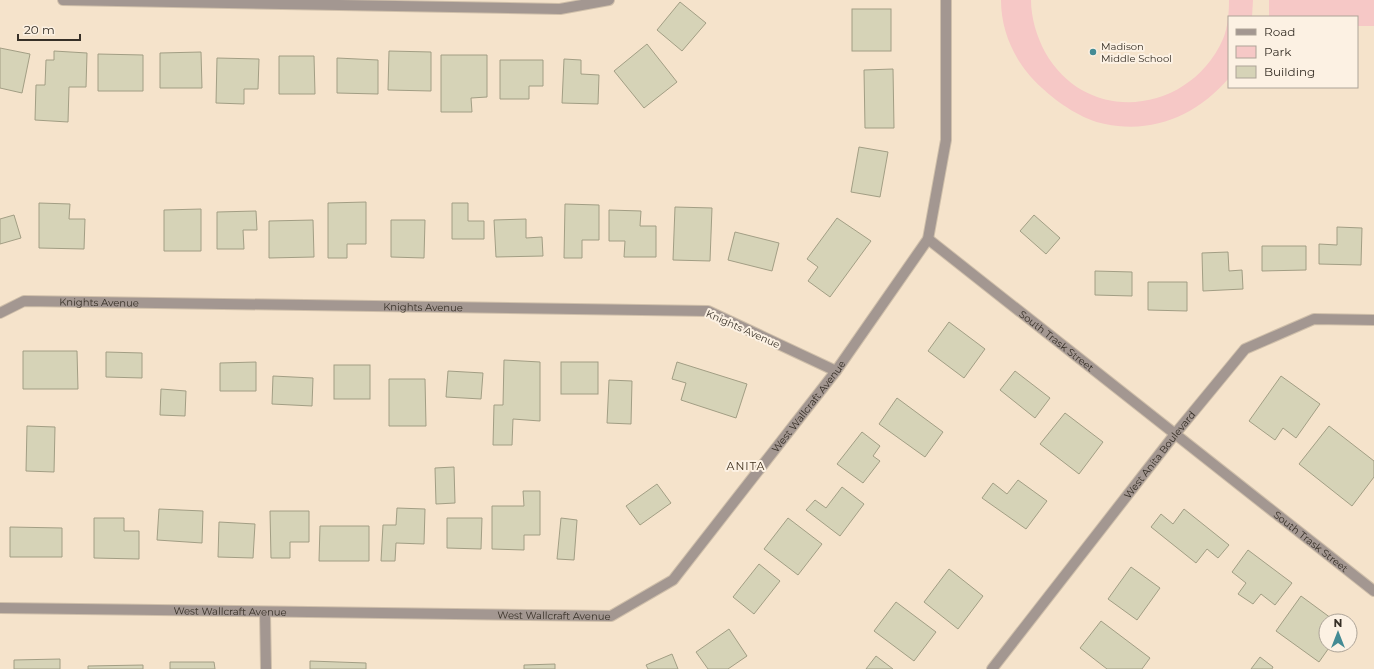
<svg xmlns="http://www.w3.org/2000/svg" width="1374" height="669" font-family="Montserrat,sans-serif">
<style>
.green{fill:#f6c8c6}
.building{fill:#d6d3b7;stroke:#a29e84}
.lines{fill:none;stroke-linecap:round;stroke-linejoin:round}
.street-casing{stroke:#cfbfaa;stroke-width:12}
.street{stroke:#a39791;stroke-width:10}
.poi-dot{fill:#448b94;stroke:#fcf1e3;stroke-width:1.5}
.labels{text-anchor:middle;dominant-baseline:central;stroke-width:4;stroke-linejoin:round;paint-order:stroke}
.poi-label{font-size:10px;fill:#373027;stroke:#fcf1e3;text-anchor:start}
.street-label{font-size:10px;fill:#373027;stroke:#fcf1e3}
.neighbourhood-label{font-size:11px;letter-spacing:1px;fill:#3e2f1c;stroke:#fcf1e3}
</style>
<rect width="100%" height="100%" fill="#f5e3cb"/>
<g class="green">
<path d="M1001 0H1031C1031 18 1037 37 1045 52 1087 127 1190 114 1223 39 1228 27 1229 13 1229 0H1253L1252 17H1229V78C1197 115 1154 134 1105 124 1083 120 1058 103 1042 88 1017 66 1001 34 1001 0Z"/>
<path d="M1269 0H1374V26H1357V17H1269Z"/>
</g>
<g class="building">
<path d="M680 2 706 23 682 51 657 30Z"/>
<rect x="852" y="9" width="39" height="42"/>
<path d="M647 44 677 82 644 108 614 71Z"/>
<path d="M0 48 30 54 22 93 0 88Z"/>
<path d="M54 51 87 53 86 87H69L68 122 35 120 36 85H45L46 60H54Z"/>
<path d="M389 51 431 52V91L388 90Z"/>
<path d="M201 52 202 88H160V53Z"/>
<path d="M98 54 143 55V91H98Z"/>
<path d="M441 55H487V97L471 98 472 112H441Z"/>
<path d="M279 56H314L315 94H279Z"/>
<path d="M217 58 259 59 258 89H244V104L216 103Z"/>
<path d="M337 58 378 60V94L337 93Z"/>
<path d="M564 59 581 60V74L599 75 598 104 562 103Z"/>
<path d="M500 60H543V86H529V99H500Z"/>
<path d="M893 69 894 128H865L864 70Z"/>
<path d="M859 147 888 152 880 197 851 192Z"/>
<path d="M366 202V244H347V258H328V203Z"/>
<path d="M39 203 70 204 69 219H85L84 249 39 248Z"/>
<path d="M452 203H468V221H484V239H452Z"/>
<path d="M565 204 599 205V240H582V258H564Z"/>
<path d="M675 207 712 208 710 261 673 260Z"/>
<path d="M201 209V251H164V210Z"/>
<path d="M609 210 641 211 640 226H656V257H624L625 241H609Z"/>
<path d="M256 211 257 230H243L244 249H217V212Z"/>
<path d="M14 215 21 238 0 244V219Z"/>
<path d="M1034 215 1060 238 1046 254 1020 231Z"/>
<path d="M837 218 871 241 830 297 808 281 818 267 807 259Z"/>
<path d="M526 219V238L542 237 543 256 496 257 494 220Z"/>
<path d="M313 220 314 257 269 258V221Z"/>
<path d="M391 220H425L424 258 391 257Z"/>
<path d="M1337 227 1362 228 1361 265 1319 264V244L1337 245Z"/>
<path d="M735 232 779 243 772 271 728 260Z"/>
<path d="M1262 246H1306V270L1262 271Z"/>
<path d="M1228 252 1229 271 1242 270 1243 289 1203 291 1202 253Z"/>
<path d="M1095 271 1132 272V296L1095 295Z"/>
<path d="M1148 282H1187V311L1148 310Z"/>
<path d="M949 322 985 349 964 378 928 351Z"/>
<path d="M23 351H77L78 389H23Z"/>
<path d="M106 352 142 353V378L106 377Z"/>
<path d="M504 360 540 362V421L513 419 512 445H493L494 405H503Z"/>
<path d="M256 362V391H220V363Z"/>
<rect x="561" y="362" width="37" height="32"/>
<path d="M677 362 747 384 736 418 681 400 686 383 672 379Z"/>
<rect x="334" y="365" width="36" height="34"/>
<path d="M448 371 483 373 481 399 446 397Z"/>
<path d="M1015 371 1050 398 1035 418 1000 390Z"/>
<path d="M273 376 313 378 312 406 272 404Z"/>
<path d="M1281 376 1320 404 1296 438 1283 428 1275 440 1249 421Z"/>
<path d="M389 379H425L426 426H389Z"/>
<path d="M609 380 632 381 631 424 607 423Z"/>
<path d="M161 389 186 391 185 416 160 415Z"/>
<path d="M897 398 943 432 925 457 879 424Z"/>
<path d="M1065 413 1103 442 1079 474 1040 444Z"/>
<path d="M27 426 55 427 54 472 26 471Z"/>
<path d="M1329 426 1374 461V477L1352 506 1299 464Z"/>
<path d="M862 432 880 446 873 456 880 461 863 483 837 464Z"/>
<path d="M454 467 455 503 436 504 435 468Z"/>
<path d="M1018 480 1047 501 1026 529 982 498 993 483 1007 494Z"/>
<path d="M657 484 671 503 640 525 626 506Z"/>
<path d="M842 487 864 504 840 536 806 510 815 500 826 508Z"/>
<path d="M523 491H540V535H524V550L492 549V506H524Z"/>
<path d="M397 508 425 509 424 544 396 543 395 561H381L383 525H396Z"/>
<path d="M159 509 203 511 202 543 157 540Z"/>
<path d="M1184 509 1229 545 1218 558 1207 549 1196 563 1151 527 1161 514 1173 524Z"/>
<path d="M270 511H309V542H290V558H271Z"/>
<path d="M94 518H124V531H139V559L94 558Z"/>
<path d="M447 518H482L481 549 447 548Z"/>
<path d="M561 518 577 520 574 560 557 559Z"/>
<path d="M788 518 822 544 798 575 764 549Z"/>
<path d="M219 522 255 524 253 558 218 557Z"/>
<path d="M320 526H369V561H319Z"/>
<path d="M10 527 62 528V557H10Z"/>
<path d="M1248 550 1292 583 1275 605 1261 594 1253 604 1238 594 1246 583 1232 572Z"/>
<path d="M759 564 780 581 754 614 733 597Z"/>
<path d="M1131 567 1160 588 1137 620 1108 599Z"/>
<path d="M949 569 983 596 958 629 924 602Z"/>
<path d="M1301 596 1335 621H1326V645H1331L1319 662 1276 631Z"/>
<path d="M896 602 936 632 914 661 874 631Z"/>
<path d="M1101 621 1150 658 1142 669H1107L1080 648Z"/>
<path d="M729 629 747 656 728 669H708L696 652Z"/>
<path d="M672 654 678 669H648L646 665Z"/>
<path d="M876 656 893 669H866Z"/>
<path d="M1260 657 1273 667 1272 669H1251Z"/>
<path d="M60 659V669H14V660Z"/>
<path d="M310 661 366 663V669H310Z"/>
<path d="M170 662H214L215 669H170Z"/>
<path d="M555 664V669H524V665Z"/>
<path d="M143 665V669H88V666Z"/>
</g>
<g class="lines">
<g class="street-casing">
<g id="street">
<path d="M63 0 560 9 609 0"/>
<path id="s1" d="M928 239 1374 591"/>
<path id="s2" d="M0 313 24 301 708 311 836 371"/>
<path id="s3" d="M0 608 611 616 673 580 836 371 928 239 946 140V0"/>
<path d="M265 612 266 669"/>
<path id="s4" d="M992 669 1175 434 1245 349 1314 319 1374 320"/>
</g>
</g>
<use href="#street" class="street"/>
</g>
<circle class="poi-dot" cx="1093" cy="52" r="4"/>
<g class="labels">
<g class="poi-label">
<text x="1101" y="46">Madison<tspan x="1101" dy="12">Middle School</tspan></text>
</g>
<g class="street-label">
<text stroke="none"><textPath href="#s2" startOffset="102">Knights Avenue</textPath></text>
<text stroke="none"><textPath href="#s2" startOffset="426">Knights Avenue</textPath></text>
<text transform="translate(743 329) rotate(24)">Knights Avenue</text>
<text stroke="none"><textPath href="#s1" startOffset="164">South Trask Street</textPath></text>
<text stroke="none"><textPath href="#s3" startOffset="903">West Wallcraft Avenue</textPath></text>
<text stroke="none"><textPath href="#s4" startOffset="272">West Anita Boulevard</textPath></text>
<text stroke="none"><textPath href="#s1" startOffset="488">South Trask Street</textPath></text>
<text stroke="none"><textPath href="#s3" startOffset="230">West Wallcraft Avenue</textPath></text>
<text stroke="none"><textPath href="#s3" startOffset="554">West Wallcraft Avenue</textPath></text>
</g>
<g class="neighbourhood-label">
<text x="746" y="466">ANITA</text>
</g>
</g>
<rect x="1228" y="16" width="130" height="72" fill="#fcf1e3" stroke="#ada498"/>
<rect x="1236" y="29" width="20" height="6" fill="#a39791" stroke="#ada498"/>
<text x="1264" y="36" font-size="12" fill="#373027">Road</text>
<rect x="1236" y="46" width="20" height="12" fill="#f6c8c6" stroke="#ada498"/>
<text x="1264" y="56" font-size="12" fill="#373027">Park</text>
<rect x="1236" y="66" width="20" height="12" fill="#d6d3b7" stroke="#ada498"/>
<text x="1264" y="76" font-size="12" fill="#373027">Building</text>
<g transform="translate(1338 633)"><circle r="19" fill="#fcf1e3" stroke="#ada498"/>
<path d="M0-3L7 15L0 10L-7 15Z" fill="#448b94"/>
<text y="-6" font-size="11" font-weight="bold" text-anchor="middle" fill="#373027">N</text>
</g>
<path d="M18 34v6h62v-6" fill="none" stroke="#373027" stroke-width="2"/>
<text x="24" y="34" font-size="12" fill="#373027" stroke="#fcf1e3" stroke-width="3" paint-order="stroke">20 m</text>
</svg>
